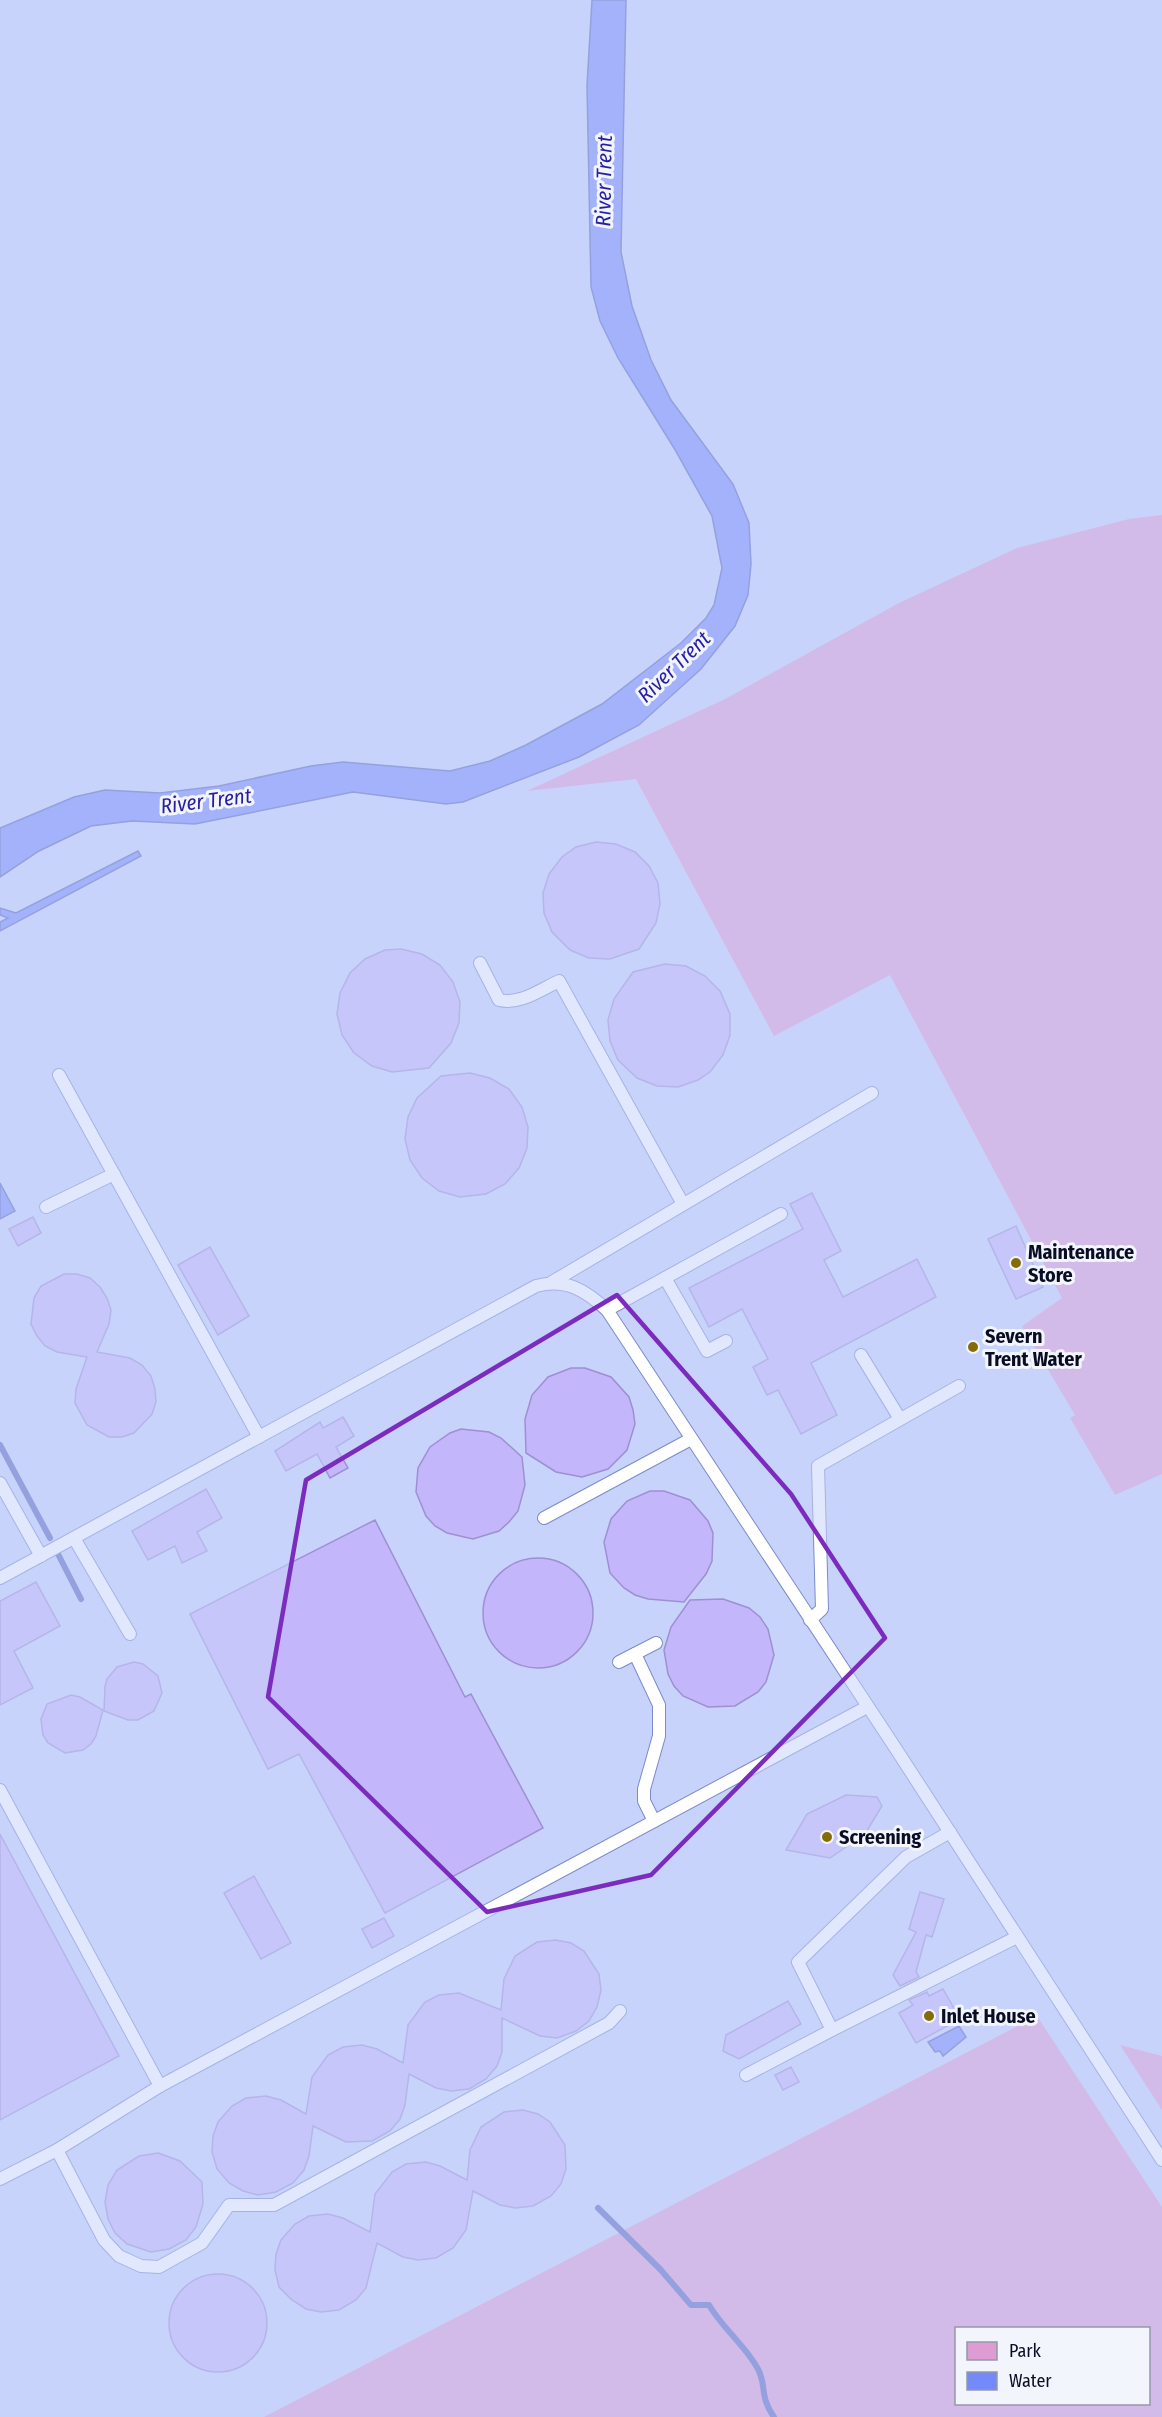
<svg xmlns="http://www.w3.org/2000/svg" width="1162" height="2417" font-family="'Fira Sans Condensed',sans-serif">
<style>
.green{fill:#dd9dd2;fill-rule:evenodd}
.water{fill:#758afa;stroke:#5564ba;stroke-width:1.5}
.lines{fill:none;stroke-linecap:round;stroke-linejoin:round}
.stream{stroke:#5564ba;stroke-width:6}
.building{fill:#c3b6fb;stroke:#9d90d2;stroke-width:1.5}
.lane-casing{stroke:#7b8bca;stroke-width:14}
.lane{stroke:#fff;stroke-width:12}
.marked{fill:none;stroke:#7b2cbf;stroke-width:4.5;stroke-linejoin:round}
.poi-dot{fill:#846c09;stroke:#f3f5fd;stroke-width:2}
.labels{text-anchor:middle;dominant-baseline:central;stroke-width:6;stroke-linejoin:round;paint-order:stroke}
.poi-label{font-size:20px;font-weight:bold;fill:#090d24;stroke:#f3f5fd;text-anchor:start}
.water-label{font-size:21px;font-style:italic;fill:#261fa1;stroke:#f3f5fd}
</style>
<rect width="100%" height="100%" fill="#c8d3fc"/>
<g class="green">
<path d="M1162 515V1474L1115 1495 1070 1418 1075 1415 1022 1326 1062 1298 890 975 774 1036 636 779 527 791 725 699 899 603 1017 548 1129 519Z"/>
<path d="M1037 2016 1162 2207V2417H264ZM956 2328H1148V2404H956Z"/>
<path d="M1120 2045 1162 2056V2110Z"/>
</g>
<g class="water">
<path d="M592 0H626L621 252 632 306 651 360 671 400 733 484 749 523 751 564 748 595 735 626 701 669 639 725 579 757 463 802 446 804 353 792 195 824 132 821 91 826 39 851 0 877V828L74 797 105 790 160 793 219 786 311 766 343 762 450 771 490 761 526 745 602 704 681 643 706 618 714 605 722 568 712 516 674 448 618 358 600 321 591 287 587 85Z"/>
<path d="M138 851 141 856 0 931V922L8 918 0 915V908L16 913Z"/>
<path d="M0 1183 15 1211 0 1219Z"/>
<path d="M959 2026 966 2037 943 2056 940 2051 935 2052 928 2042Z"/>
</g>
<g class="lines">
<g class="stream">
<path d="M0 1445 50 1538"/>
<path d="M58 1554 81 1599"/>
<path d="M598 2208 660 2269 691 2305H709C723 2329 745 2345 758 2369 767 2386 759 2396 774 2417"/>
</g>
</g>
<g class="building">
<path d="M596 842 616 844 635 852 649 866 658 883 660 904 656 923 639 949 610 959 589 958 570 950 552 932 544 913 543 893 549 874 562 857 576 847Z"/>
<path d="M401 949 422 954 440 965 453 982 460 1002 459 1023 451 1043 429 1068 392 1072 372 1066 354 1053 342 1035 337 1014 340 993 350 973 365 959 385 950Z"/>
<path d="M665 964 686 966 705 976 720 991 730 1014V1035L723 1055 710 1072 698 1080 678 1087 657 1086 637 1078 618 1060 610 1041 608 1020 614 999 633 972Z"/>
<path d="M470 1073 490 1078 509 1089 522 1107 528 1127 527 1148 519 1168 505 1184 486 1194 460 1197 439 1191 422 1178 410 1160 405 1139 408 1117 417 1098 441 1076Z"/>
<path d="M812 1193 841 1251 824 1260 843 1297 917 1259 936 1297 811 1363 837 1415 801 1434 778 1390 767 1395 753 1367 768 1359 742 1309 709 1327 689 1288 803 1229 790 1204Z"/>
<path d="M33 1217 41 1233 18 1246 9 1229Z"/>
<path d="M1016 1226 1043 1287 1016 1299 988 1239Z"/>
<path d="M210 1247 249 1316 218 1335 178 1265Z"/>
<path d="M64 1274H77L90 1278 100 1287 107 1298 111 1310 109 1324 97 1352 130 1358 142 1365 151 1376 155 1389 156 1402 152 1414 134 1433 122 1437H109L87 1425 75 1403 76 1389 87 1357 57 1352 45 1346 37 1336 31 1324 34 1298 41 1286Z"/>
<path d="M571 1368H585L611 1377 629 1397 633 1410 635 1424 627 1450 608 1469 582 1477 556 1472 526 1453 525 1419 532 1395 548 1377Z"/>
<path d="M343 1417 354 1436 336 1447 348 1468 330 1478 317 1454 286 1471 275 1451 320 1422 323 1428Z"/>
<path d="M461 1429 489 1432 501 1438 522 1457 525 1485 518 1511 509 1522 499 1531 473 1539 447 1533 435 1526 426 1516 416 1492 418 1468 430 1447 450 1433Z"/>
<path d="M206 1489 222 1518 197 1532 207 1551 182 1563 175 1546 148 1560 132 1531Z"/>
<path d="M650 1491H664L690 1500 708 1521 713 1533 712 1561 706 1574 684 1602 648 1599 635 1595 624 1588 610 1573 604 1542 611 1519 627 1501Z"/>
<path d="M375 1520 465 1697 471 1694 543 1828 385 1913 299 1754 268 1769 190 1614Z"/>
<circle cx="538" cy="1613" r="55"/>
<path d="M36 1582 60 1626 14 1651 33 1688 0 1705V1601Z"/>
<path d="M723 1599 749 1608 760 1617 768 1629 774 1655 766 1682 758 1692 735 1706 708 1707 683 1696 674 1686 668 1674 664 1650 671 1627 690 1600Z"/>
<path d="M134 1662 143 1664 158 1676 162 1693 154 1711 138 1720H128L104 1711 105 1686 107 1679 117 1667Z"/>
<path d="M71 1695 80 1697 103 1710 96 1736 91 1744 83 1750 65 1753 48 1743 43 1735 41 1719 47 1704Z"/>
<path d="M846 1795 877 1797 882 1806 865 1834 830 1858 786 1850 807 1814Z"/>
<path d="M0 1834 119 2056 0 2120Z"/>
<path d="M254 1876 291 1943 261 1959 224 1893Z"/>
<path d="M920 1892 944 1899 932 1937 926 1935 916 1972 919 1977 900 1986 893 1975 916 1932 909 1929Z"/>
<path d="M384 1918 394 1936 372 1948 362 1929Z"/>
<path d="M556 1940 571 1943 584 1951 599 1974 601 1990 597 2007 589 2021 576 2031 557 2038 540 2036 502 2018V2052L497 2066 486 2079 469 2089 451 2091 436 2088 409 2074 405 2105 400 2119 390 2131 372 2141 346 2142 313 2126 309 2156 304 2170 293 2183 276 2192 258 2195 243 2191 229 2183 217 2169 212 2152 213 2136 218 2122 232 2106 246 2098 266 2096 281 2100 306 2114 312 2077 328 2055 343 2047 362 2045 377 2049 403 2063 408 2025 425 2002 439 1995 459 1993 501 2010 504 1979 515 1956 537 1942Z"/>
<path d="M943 1989 960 2019 916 2043 899 2013 913 2005 909 2000 927 1992 929 1996Z"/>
<path d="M788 2001 801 2024 739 2059 723 2051 726 2035Z"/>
<path d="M791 2067 799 2082 783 2090 775 2075Z"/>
<path d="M523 2110 538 2114 550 2122 565 2145 566 2169 561 2184 551 2196 533 2206 515 2208 500 2205 473 2191 466 2230 453 2248 436 2258 418 2260 403 2257 377 2243 366 2288 356 2300 339 2310 321 2312 306 2309 292 2300 279 2287 275 2270 276 2254 281 2240 295 2224 309 2216 328 2214 343 2218 370 2232 375 2194 392 2172 406 2164 426 2162 440 2166 467 2180 470 2150 481 2127 504 2112Z"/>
<path d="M158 2153 180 2161 202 2182 203 2204 196 2227 186 2240 169 2249 151 2252 127 2244 115 2233 108 2219 105 2202 108 2185 117 2170 139 2156Z"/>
<circle cx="218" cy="2323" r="49"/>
</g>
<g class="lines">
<g class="lane-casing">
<g id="lane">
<path d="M480 963 499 1000C520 1005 540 990 559 981L683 1204"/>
<path d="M59 1075 259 1437"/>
<path d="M46 1207 114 1174"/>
<path d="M665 1278 707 1351 726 1341"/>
<path d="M552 1282 872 1093"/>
<path d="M607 1310 781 1214"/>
<path d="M861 1355 900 1419"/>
<path d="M0 1483 41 1556"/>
<path d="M544 1518 691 1439"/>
<path d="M74 1538 130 1634"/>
<path d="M0 1578 536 1286C566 1278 585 1290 607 1310L896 1749 1162 2160"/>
<path d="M810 1620 822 1609 818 1466 959 1386"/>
<path d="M635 1654 659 1705V1736L644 1789V1801L654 1821"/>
<path d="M619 1662 656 1643"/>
<path d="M0 1790 160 2086"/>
<path d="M950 1832 906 1857 798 1962 832 2030 1017 1937"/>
<path d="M746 2075 832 2030"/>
<path d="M57 2150 104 2240 119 2256 141 2266 159 2267 202 2243 229 2205H274L609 2023 620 2011"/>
<path d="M0 2179 57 2150 160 2086 867 1707"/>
</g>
</g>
<use href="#lane" class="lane"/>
</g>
<path d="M0 0H1162V2417H0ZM617 1295 791 1494 885 1638 651 1875 487 1912 268 1697 306 1480Z" fill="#c8d3fc" fill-opacity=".55" fill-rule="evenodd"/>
<path class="marked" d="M617 1295 791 1494 885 1638 651 1875 487 1912 268 1697 306 1480Z"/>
<g class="poi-dot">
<circle cx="1016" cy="1263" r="6"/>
<circle cx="973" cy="1347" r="6"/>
<circle cx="827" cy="1837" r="6"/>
<circle cx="929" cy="2016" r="6"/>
</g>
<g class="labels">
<g class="poi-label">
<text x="1028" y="1252">Maintenance<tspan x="1028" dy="23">Store</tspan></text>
<text x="985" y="1336">Severn<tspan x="985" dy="23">Trent Water</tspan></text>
<text x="839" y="1837">Screening</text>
<text x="941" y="2016">Inlet House</text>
</g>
<g class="water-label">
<text transform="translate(604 181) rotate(-89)">River Trent</text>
<text transform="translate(674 667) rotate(-44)">River Trent</text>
<text transform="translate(206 801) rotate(-7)">River Trent</text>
</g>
</g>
<rect x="955" y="2327" width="195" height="78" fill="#f3f5fd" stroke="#9598a6" stroke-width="1.5"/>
<rect x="967" y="2342" width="30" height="18" fill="#dd9dd2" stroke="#9598a6" stroke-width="1.5"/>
<text x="1009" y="2357" font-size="18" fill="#090d24">Park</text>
<rect x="967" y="2372" width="30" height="18" fill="#758afa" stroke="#9598a6" stroke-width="1.5"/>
<text x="1009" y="2387" font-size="18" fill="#090d24">Water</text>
</svg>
